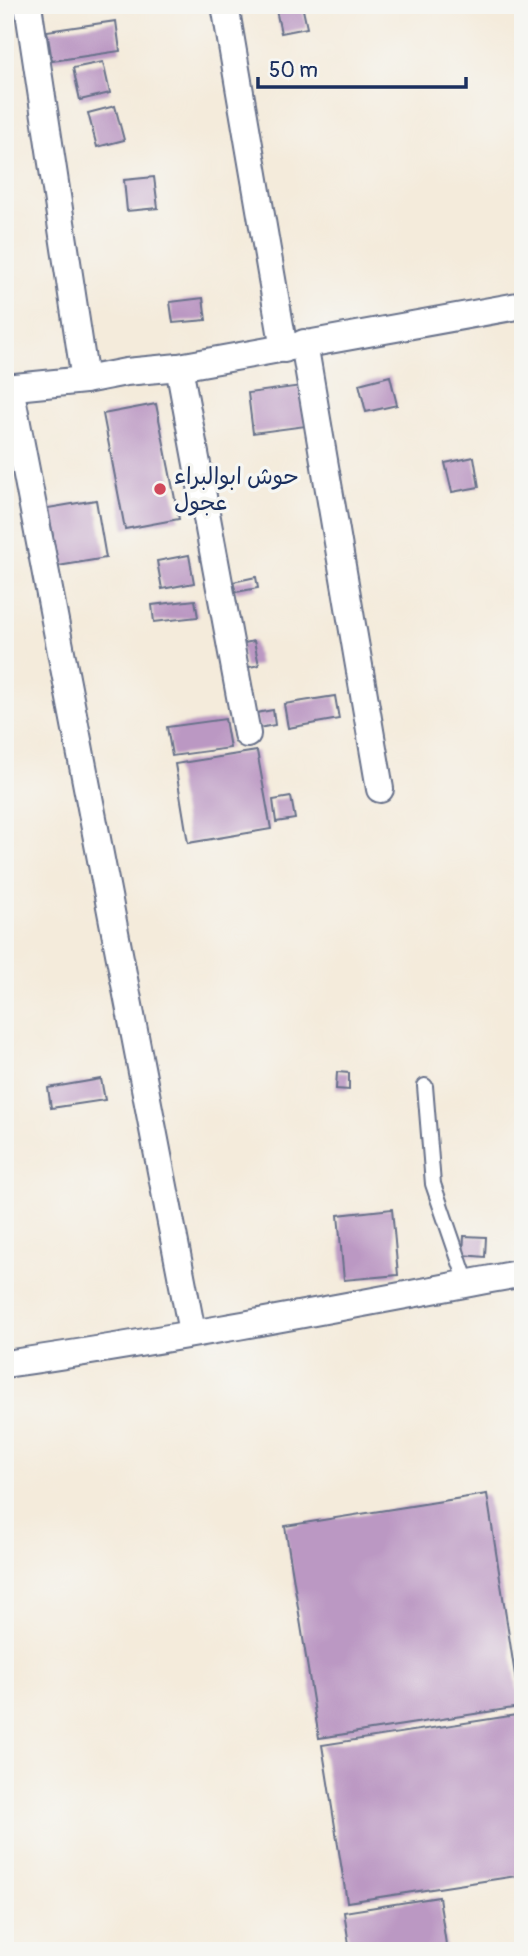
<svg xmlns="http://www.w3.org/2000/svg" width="528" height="1956" font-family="Pangolin,'Playpen Sans Arabic',sans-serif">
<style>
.building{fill:#bb98c3}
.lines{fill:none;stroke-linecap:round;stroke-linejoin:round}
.service-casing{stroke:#67718a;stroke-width:18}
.minor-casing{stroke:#67718a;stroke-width:30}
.service{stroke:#fff;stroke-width:14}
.minor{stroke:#fff;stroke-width:26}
.poi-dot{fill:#d1495b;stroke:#f6f6f2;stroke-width:2.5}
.labels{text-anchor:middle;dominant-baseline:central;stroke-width:7;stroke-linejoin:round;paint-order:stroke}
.poi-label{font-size:23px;fill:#1b2f5e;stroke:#f6f6f2;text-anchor:start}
</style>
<rect width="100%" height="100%" fill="#f6f6f2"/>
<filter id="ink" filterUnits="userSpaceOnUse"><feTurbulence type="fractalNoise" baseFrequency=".0143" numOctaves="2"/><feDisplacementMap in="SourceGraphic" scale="14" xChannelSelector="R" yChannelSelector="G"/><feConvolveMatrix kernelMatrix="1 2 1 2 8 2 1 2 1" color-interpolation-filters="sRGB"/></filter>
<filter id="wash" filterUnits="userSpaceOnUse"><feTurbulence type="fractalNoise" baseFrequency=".00686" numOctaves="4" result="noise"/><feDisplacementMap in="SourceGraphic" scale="28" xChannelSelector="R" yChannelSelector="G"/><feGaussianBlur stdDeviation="1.57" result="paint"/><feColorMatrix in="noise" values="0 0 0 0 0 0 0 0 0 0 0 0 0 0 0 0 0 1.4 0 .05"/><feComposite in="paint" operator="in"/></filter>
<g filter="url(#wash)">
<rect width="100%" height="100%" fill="#f4ebdb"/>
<g id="blocks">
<g class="building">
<path d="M275 5H302L307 28 281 33Z"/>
<path d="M116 21 120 51 52 61 47 31Z"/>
<path d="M103 62 110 93 80 100 73 68Z"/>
<path d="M115 106 124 140 97 147 88 113Z"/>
<path d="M154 177 158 208 127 211 124 180Z"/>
<path d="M203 298 206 320 173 323 170 302Z"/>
<path d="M390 376 397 405 366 412 359 384Z"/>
<path d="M301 386 306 426 253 433 248 393Z"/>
<path d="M156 404 179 519 125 529 103 414Z"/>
<path d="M474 457 479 487 452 492 445 463Z"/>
<path d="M96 500 106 558 58 566 48 508Z"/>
<path d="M189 555 194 583 162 589 157 561Z"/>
<path d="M256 577 258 588 236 592 233 582Z"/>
<path d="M195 600 198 617 154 622 152 605Z"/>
<path d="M254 641 259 665 245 668 240 644Z"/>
<path d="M335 696 339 719 288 728 284 704Z"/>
<path d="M273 710 275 725 258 728 256 713Z"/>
<path d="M225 719 230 748 172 756 167 727Z"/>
<path d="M257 751 271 829 188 843 175 764Z"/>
<path d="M291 797 295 819 276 822 273 800Z"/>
<path d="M337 1072 349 1073V1090L336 1089Z"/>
<path d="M101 1079 105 1100 51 1108 48 1088Z"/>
<path d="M392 1209 398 1275 344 1280 338 1215Z"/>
<path d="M464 1236 486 1237 485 1257 463 1255Z"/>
<path d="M487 1494 520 1707 319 1738 285 1526Z"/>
<path d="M523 1714V1875L347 1902 322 1745Z"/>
<path d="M439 1897 447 1951H350L344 1912Z"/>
</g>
</g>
</g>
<g filter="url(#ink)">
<use href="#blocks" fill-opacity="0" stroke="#67718a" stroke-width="2"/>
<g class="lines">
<g class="service-casing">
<path id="service" d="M425 1086 433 1184 467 1283"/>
</g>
<g class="minor-casing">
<g id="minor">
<path d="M28 5 85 380"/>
<path d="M225 5 284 349"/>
<path d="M304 343 380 789"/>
<path d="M179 367 247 734"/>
<path d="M10 387 192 1332"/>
<path d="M5 388 85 380 126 372 179 367 523 305"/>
<path d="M5 1364C178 1339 351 1305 523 1273"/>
</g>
</g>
<use href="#service" class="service"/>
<use href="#minor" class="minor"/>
</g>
</g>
<circle class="poi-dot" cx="160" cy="489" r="7"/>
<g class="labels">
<g class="poi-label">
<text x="174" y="476">حوش ابوالبراء<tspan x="174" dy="26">عجول</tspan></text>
</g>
</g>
<rect width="528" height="1956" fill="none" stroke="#f6f6f2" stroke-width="28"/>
<path d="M258 77v10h208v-10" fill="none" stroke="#1b2f5e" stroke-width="3.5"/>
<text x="269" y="77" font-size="21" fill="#1b2f5e" stroke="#f6f6f2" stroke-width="5" paint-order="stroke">50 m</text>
</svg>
